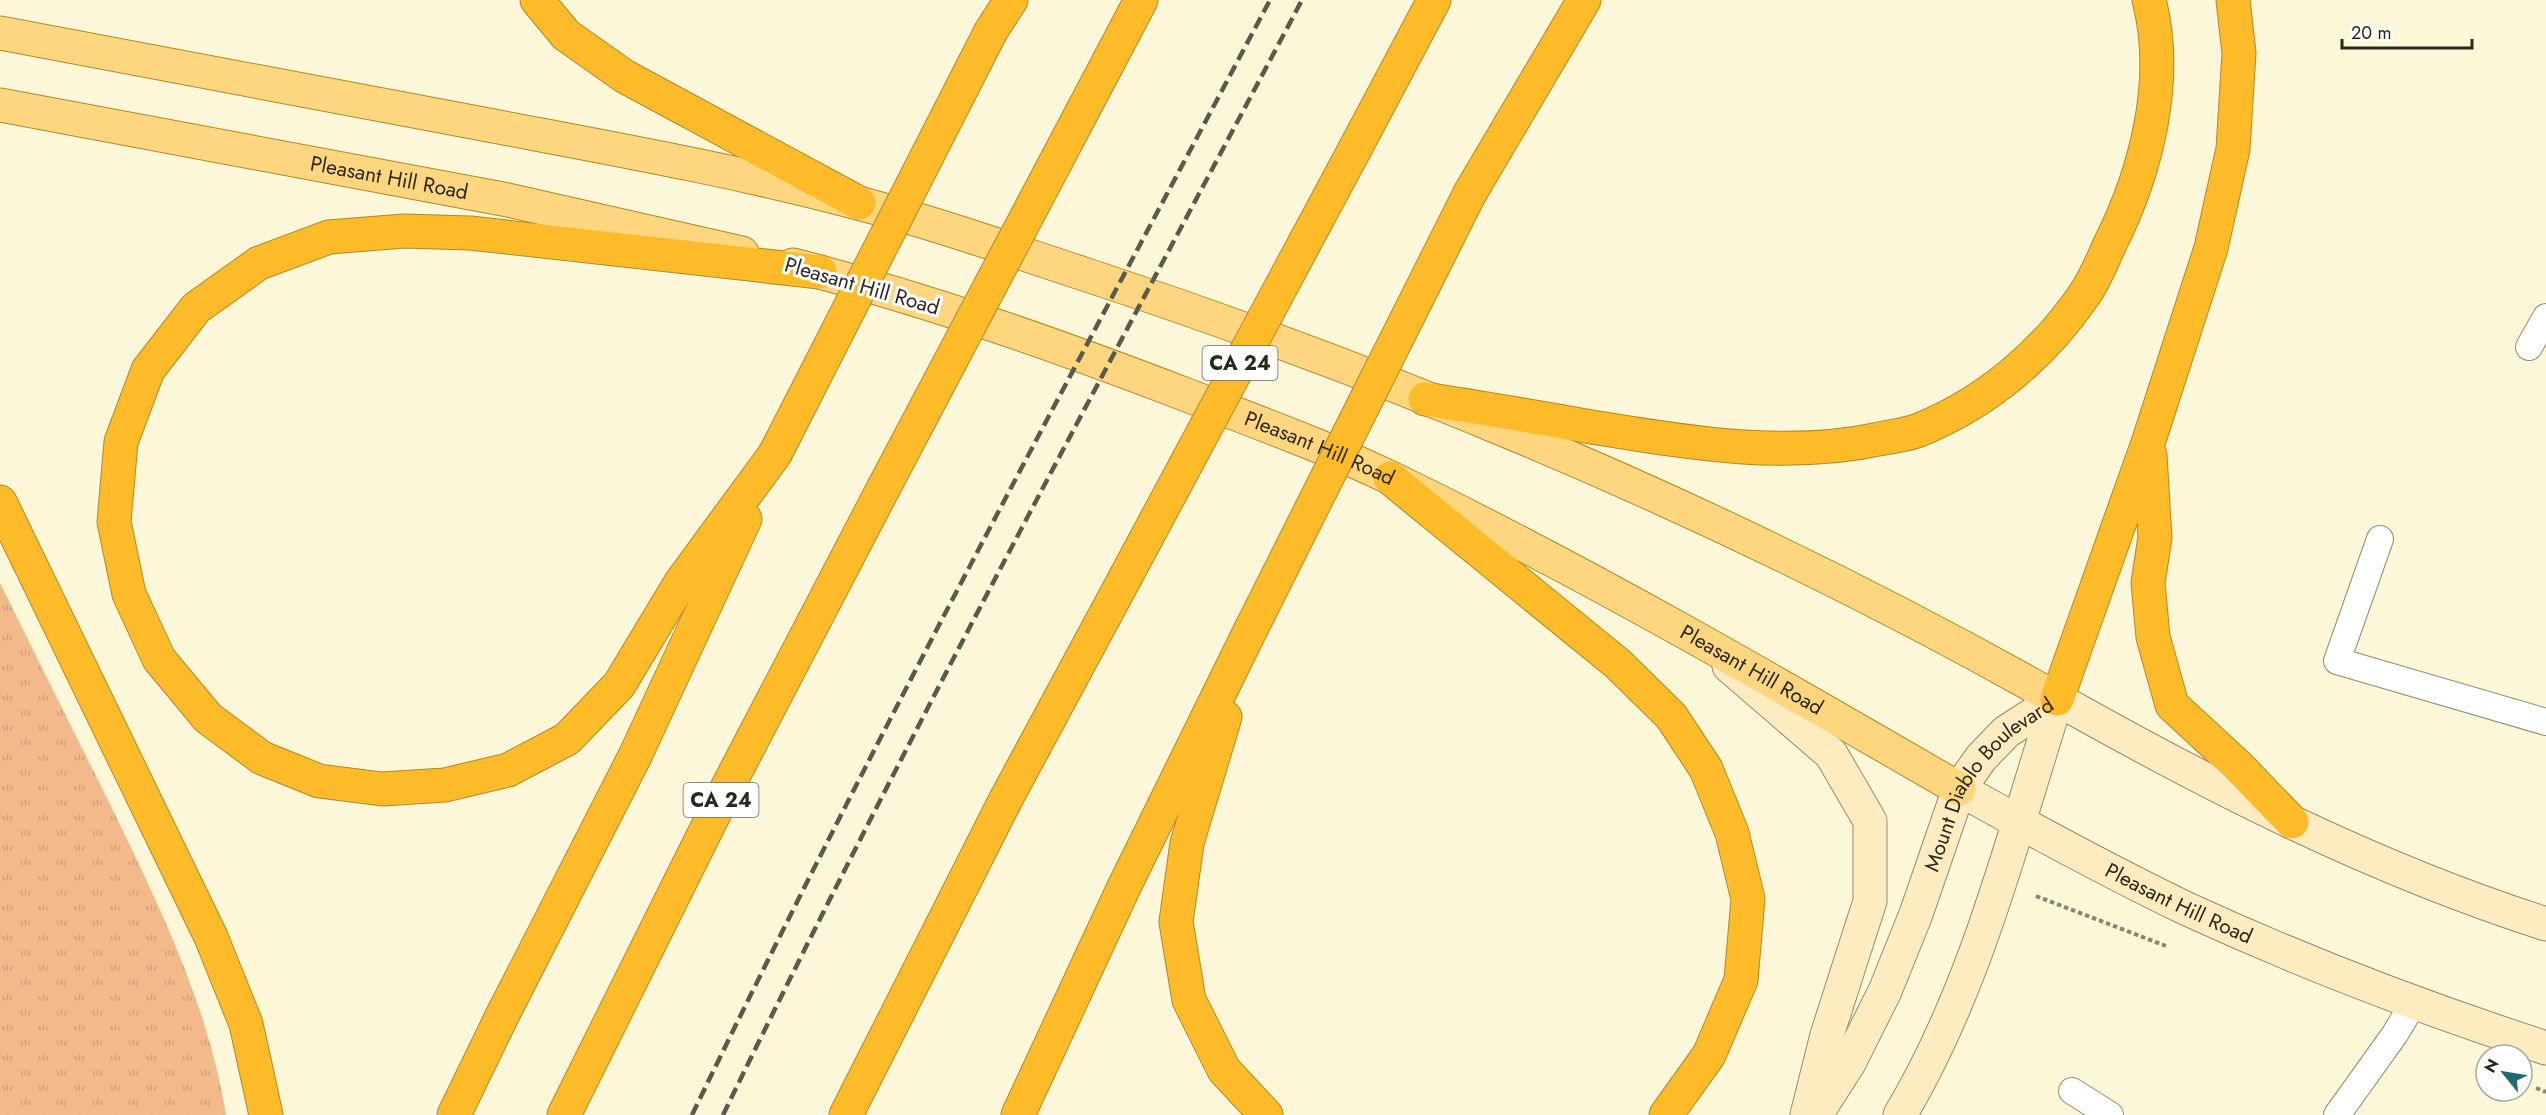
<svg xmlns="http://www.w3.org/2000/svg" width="2546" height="1115" font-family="Jost,sans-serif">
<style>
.grass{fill:url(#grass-tufts)}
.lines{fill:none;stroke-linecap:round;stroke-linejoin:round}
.lane-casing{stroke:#908d71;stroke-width:28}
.secondary-casing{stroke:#908d71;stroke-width:35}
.primary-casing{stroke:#b38825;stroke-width:35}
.highway-casing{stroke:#b38825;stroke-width:35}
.path{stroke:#898672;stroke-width:4;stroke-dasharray:4.5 3;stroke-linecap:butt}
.lane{stroke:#fff;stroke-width:26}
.secondary{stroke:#feebbf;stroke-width:33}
.primary{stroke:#fed67f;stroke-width:33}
.highway{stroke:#fdbb2a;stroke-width:33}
.rail{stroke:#5b5949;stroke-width:4.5;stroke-dasharray:12 6;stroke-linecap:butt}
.highway-bridge-casing{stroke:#b38825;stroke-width:35;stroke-linecap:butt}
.highway-bridge{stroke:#fdbb2a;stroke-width:33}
.labels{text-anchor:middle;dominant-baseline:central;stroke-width:6;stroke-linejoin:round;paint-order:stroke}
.shield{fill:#fff;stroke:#6a6961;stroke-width:1.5}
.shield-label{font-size:20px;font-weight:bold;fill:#2a291d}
.street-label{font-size:21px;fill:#2a291d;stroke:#fff}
</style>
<defs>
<pattern id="grass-tufts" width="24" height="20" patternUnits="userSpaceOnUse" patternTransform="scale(1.5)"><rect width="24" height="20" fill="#f2ba8a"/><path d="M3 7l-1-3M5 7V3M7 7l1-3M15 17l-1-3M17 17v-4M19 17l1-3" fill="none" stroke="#d0a077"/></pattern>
</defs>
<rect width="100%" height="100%" fill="#fbf7d8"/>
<path class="grass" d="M0 583C36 656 72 728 108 800 157 901 208 1003 226 1115H0Z"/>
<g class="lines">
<g class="lane-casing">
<g id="lane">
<path d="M2529 347 2546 317"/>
<path d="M2380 539 2337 661 2546 722"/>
<path d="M2072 1091 2110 1115"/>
<path d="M2337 1115 2395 1034 2414 1002"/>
</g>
</g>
<g class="secondary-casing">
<g id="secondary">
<path d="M1729 666 1831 754 1870 821V901L1827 1035 1807 1115"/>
<path d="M2057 699C2213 787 2374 869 2546 924"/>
<path id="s1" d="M1959 789C2033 830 2108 871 2185 908 2302 962 2423 1008 2546 1048"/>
<path id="s2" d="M1817 1113 1849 1063 1885 991 1916 914 1959 789 1981 758 2006 732 2057 699"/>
<path d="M1900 1115C1976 988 2012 839 2057 699"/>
</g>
</g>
<g class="primary-casing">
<g id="primary">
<path d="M0 33C161 64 322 94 483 124 609 148 734 170 858 203 935 223 1011 250 1087 275 1422 385 1749 525 2057 699"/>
<path id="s3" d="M0 105 508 200 742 253"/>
<path id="s4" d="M793 265C926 299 1056 345 1184 394 1254 421 1326 447 1393 479 1587 573 1773 681 1959 789"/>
</g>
</g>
<g class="highway-casing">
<g id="highway">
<path d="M537 0 566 35 624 76 859 203"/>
<path d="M991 31 1011 0"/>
<path d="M1110 59 1141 0"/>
<path d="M1356 147 1434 0"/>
<path d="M1470 193 1584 0"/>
<path d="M1425 399C1483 408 1540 418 1598 428 1690 443 1787 459 1879 439 1892 436 1907 435 1919 430 1986 403 2044 354 2084 295 2095 280 2102 261 2110 244 2146 172 2170 80 2149 0"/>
<path d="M775 454 681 582 619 685 567 739 508 770 445 785 382 789 319 781 262 758 208 718 159 659 129 594 114 522 121 442 148 370 196 308 259 263 329 237 404 231 470 233 820 272"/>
<path d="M2150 455 2155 537 2148 583 2153 637 2172 705 2238 766 2292 822"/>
<path d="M1390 478 1618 664 1671 716 1706 769 1732 833 1748 899 1741 980 1709 1055 1666 1115"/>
<path d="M0 502 211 937 246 1024 266 1115"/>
<path d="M2057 699 2149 440 2211 248 2233 149 2239 53 2233 0"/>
<path d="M1225 717 1187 843 1176 922 1189 1000 1224 1070 1266 1115"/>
<path d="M454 1115 501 1018 635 756 745 519"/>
<path d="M564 1115 726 790 883 489"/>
<path d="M846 1115 1006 799 1125 578"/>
<path d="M1018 1115 1124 887 1251 629"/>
</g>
</g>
<g class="path">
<path d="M2036 896 2166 946"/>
<path d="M2536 1088 2546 1092"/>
</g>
<use href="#lane" class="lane"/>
<use href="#secondary" class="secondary"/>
<use href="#primary" class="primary"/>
<use href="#highway" class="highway"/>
<g class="rail">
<path d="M692 1115C874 738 1074 370 1270 0"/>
<path d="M723 1115C906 738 1106 370 1302 0"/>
</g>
<g class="highway-bridge-casing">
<g id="highway-bridge">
<path d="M775 454 991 31"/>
<path d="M883 489 1110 59"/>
<path d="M1125 578 1356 147"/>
<path d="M1251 629 1470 193"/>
</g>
</g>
<use href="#highway-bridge" class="highway-bridge"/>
</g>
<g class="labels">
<g class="shield">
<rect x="1202.5" y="346" width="75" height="34" rx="4.5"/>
<rect x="683.5" y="783" width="75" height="34" rx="4.5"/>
</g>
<g class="shield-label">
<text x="1240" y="363">CA 24</text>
<text x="721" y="800">CA 24</text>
</g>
<g class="street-label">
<text stroke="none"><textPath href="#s3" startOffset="396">Pleasant Hill Road</textPath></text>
<text transform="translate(862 286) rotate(16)">Pleasant Hill Road</text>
<text stroke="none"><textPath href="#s4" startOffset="558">Pleasant Hill Road</textPath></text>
<text stroke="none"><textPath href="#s4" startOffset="1044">Pleasant Hill Road</textPath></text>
<text stroke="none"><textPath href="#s2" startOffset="376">Mount Diablo Boulevard</textPath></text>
<text stroke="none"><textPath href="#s1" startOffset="248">Pleasant Hill Road</textPath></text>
</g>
</g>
<g transform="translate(2504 1073) rotate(300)"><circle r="28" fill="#ffffff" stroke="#aaa9a5" stroke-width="1.5"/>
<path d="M0-4.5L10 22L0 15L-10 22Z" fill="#206b72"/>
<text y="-9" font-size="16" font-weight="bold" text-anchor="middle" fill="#2a291d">N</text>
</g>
<path d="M2342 39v9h130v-9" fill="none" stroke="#2a291d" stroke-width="3"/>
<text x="2351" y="39" font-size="18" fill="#2a291d" stroke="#ffffff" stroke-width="4.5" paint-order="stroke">20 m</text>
</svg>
